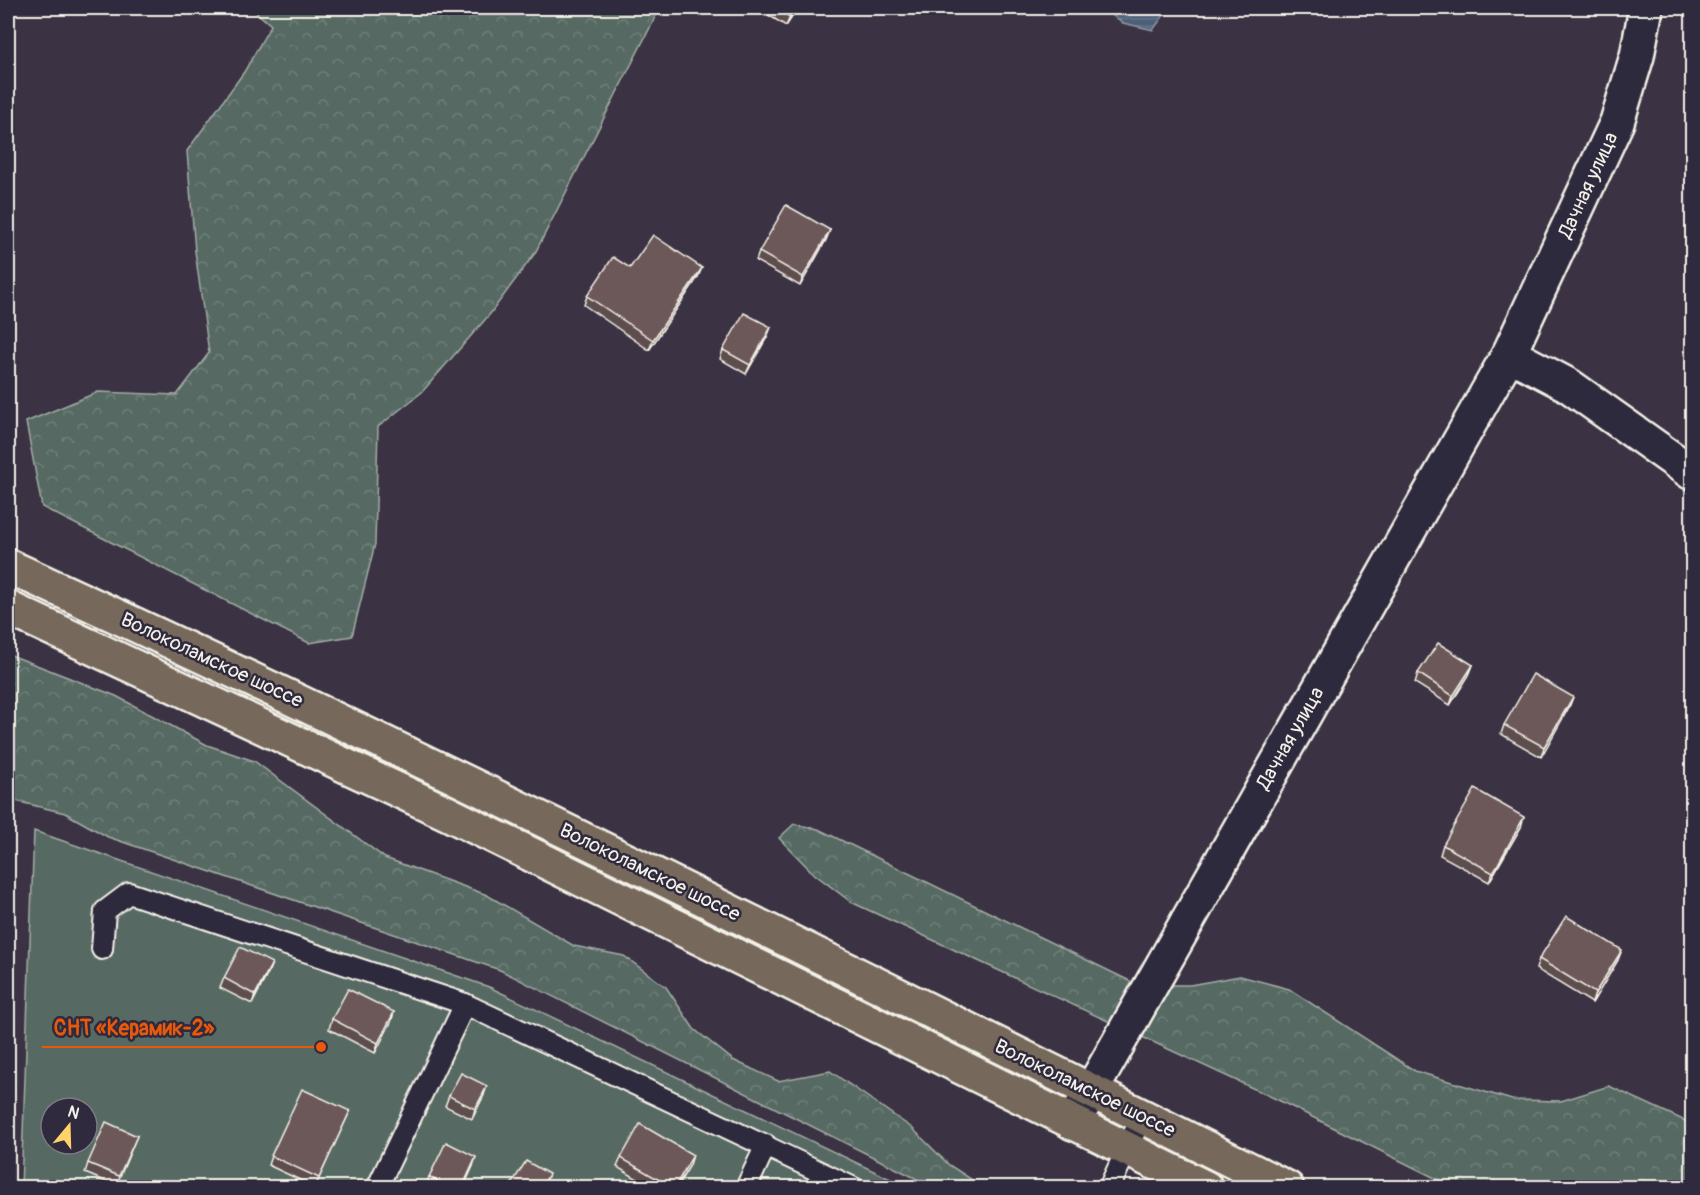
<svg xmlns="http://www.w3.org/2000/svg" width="1700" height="1195" font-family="Pangolin,sans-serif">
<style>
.green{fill:#566a64;stroke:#a5aea6;stroke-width:1.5;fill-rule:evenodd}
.forest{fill:url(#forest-crowns);stroke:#a5aea6;stroke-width:1.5}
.water{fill:url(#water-rules);stroke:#9099a5;stroke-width:1.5}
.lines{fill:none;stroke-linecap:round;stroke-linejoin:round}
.lane-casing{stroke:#f4f1e8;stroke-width:24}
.street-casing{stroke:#f4f1e8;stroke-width:38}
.primary-casing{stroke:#f4f1e8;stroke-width:38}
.lane{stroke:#2f2a3d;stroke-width:20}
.street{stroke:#2f2a3d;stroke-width:33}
.primary{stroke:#76695c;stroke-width:33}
.wall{fill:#5d4d4d;stroke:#f4f1e8;stroke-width:1.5}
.shaded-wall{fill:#4c3e3e;stroke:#f4f1e8;stroke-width:1.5}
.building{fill:#6c5959;stroke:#f4f1e8;stroke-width:1.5}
.labels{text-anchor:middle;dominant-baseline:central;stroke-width:5;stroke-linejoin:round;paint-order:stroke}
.street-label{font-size:20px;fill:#f4f1e8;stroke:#2f2a3d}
.leader{fill:none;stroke:#e8590c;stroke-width:2}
.callout-dot{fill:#e8590c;stroke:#2f2a3d;stroke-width:2}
.callout-label{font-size:21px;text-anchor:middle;font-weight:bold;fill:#e8590c;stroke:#2f2a3d;stroke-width:5;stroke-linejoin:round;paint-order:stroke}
</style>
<defs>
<pattern id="forest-crowns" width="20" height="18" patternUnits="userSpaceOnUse" patternTransform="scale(1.5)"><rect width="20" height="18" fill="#566a64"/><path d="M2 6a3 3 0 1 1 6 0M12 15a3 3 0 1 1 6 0" fill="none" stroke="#6f807a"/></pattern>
<pattern id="water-rules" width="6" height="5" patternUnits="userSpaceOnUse" patternTransform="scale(1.5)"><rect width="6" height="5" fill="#4d5f78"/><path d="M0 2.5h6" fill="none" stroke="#67768b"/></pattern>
</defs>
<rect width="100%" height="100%" fill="#3b3343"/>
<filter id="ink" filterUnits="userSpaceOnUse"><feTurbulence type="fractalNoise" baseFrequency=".0167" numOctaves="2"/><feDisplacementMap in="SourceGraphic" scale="12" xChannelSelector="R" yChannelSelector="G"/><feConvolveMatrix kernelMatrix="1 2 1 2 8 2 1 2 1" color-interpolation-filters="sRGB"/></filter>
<g filter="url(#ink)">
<path class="green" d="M34 831 489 987 907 1187 21 1188ZM51 1108H87V1144H51Z"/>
<g class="forest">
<path d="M251 8H660L535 253 490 314 422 392 378 427 375 544 352 636 309 643 42 507 26 422 98 392 177 395 209 353 195 251 187 151 244 72 271 25Z"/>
<path d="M8 654 116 696 207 745 254 761 385 858 487 895 574 946 624 956 666 987 694 1029 733 1060 778 1081 830 1071 912 1128 949 1165 983 1187H933L500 970 108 837 65 813 16 801 8 783Z"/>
<path d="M794 824 818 829 1138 985H1190L1240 976 1289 989 1415 1071 1512 1100 1561 1101 1609 1086 1692 1124V1187H1453L1276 1099 851 902 813 873 779 838Z"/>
</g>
<path class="water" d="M1102 8H1165L1167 11 1153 30 1123 23Z"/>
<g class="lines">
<g class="lane-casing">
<g id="lane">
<path d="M102 949 105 911 129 893 465 1004 854 1188"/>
<path d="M377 1188 465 1004"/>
<path d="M746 1188 766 1145"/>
<path d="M1109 1188 1142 1116"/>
</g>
</g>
<g class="street-casing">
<g id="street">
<path d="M1509 354 1568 385 1692 473"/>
<path d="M1073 1123 1509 354 1617 122 1637 56 1646 8"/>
</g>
</g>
<g class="primary-casing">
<g id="primary">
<path d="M8 566C439 763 862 978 1287 1188"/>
<path d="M8 608 447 813 1206 1188"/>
</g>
</g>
<use href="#lane" class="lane"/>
<use href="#street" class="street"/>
<use href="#primary" class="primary"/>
</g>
<g class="wall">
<path d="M757 8H798L786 26Z"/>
<path d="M830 230 826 240 800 286 756 261 759 252Z"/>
<path d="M630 268 698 277 649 350 584 305 587 296Z"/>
<path d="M771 327 767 337 746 374 720 359 723 350Z"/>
<path d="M1473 665 1469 675 1450 705 1415 683 1418 673Z"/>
<path d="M1573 697 1569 707 1541 757 1501 734 1504 725Z"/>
<path d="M1521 827 1489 882 1440 855 1443 845Z"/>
<path d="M1539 959 1618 960 1592 1003 1536 969Z"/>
<path d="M272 963 268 973 252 1004 220 988 224 978Z"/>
<path d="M394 1012 391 1022 375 1053 329 1029 332 1019Z"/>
<path d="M484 1095 472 1119 445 1106 449 1096Z"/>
<path d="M350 1111 315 1187 268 1165 271 1156Z"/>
<path d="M137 1136 116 1186 85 1173 88 1163Z"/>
<path d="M621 1158 690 1165 676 1188H653L617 1167Z"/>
<path d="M473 1166 463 1188H428L426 1186 429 1177Z"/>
</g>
<g class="shaded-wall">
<path d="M796 8H798L786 26 790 17Z"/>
<path d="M830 230 826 240 800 286 803 277Z"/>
<path d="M702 268 698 277 649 350 653 340Z"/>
<path d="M771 327 767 337 746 374 750 365Z"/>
<path d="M1473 665 1469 675 1450 705 1453 696Z"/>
<path d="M1573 697 1569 707 1541 757 1544 747Z"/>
<path d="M1524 817 1521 827 1489 882 1493 873Z"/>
<path d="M1622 950 1618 960 1592 1003 1595 993Z"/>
<path d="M272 963 268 973 252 1004 255 995Z"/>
<path d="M394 1012 391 1022 375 1053 378 1043Z"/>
<path d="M487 1086 484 1095 472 1119 475 1109Z"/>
<path d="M693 1155 690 1165 676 1188H674Z"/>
<path d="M476 1157 473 1166 463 1188H462Z"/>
<path d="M549 1174 543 1188H541Z"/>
</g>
<g class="building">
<path d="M775 8H796L790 17Z"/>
<path d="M786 205 830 230 803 277 759 252Z"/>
<path d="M653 235 702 268 653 340 587 296 613 257 630 268Z"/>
<path d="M744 313 771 327 750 365 723 350Z"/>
<path d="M1438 643 1473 665 1453 696 1418 673Z"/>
<path d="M1533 674 1573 697 1544 747 1504 725Z"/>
<path d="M1475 789 1524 817 1493 873 1443 845Z"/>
<path d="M1566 916 1622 950 1595 993 1539 959Z"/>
<path d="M240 947 272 963 255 995 224 978Z"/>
<path d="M348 989 394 1012 378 1043 332 1019Z"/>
<path d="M461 1073 487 1086 475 1109 449 1096Z"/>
<path d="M302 1089 350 1111 319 1178 271 1156Z"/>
<path d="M106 1122 137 1136 119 1176 88 1163Z"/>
<path d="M640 1124 693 1155 674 1188H673L621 1158Z"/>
<path d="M446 1142 476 1157 462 1188H452L429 1177Z"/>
<path d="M526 1161 549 1174 541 1188H509Z"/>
</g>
</g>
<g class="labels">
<g class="street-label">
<text transform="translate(1588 185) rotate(-65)">Дачная улица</text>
<text transform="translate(212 660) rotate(25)">Волоколамское шоссе</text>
<text transform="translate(1290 738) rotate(-60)">Дачная улица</text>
<text transform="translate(650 872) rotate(26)">Волоколамское шоссе</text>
<text transform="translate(1085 1088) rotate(26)">Волоколамское шоссе</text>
</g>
</g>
<path class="leader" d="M321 1047L226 1047H42"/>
<circle class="callout-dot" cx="321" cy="1047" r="6"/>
<g class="callout-label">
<text x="134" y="1035">СНТ «Керамик-2»</text>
</g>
<rect width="1700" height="1195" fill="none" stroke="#2f2a3d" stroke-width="30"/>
<rect x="15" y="15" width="1670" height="1165" fill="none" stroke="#f4f1e8" stroke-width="2" filter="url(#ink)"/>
<g transform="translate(69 1126) rotate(19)"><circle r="28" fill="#2f2a3d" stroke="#7e7a81" stroke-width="1.5"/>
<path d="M0-4.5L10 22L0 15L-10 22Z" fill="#ffd166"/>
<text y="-9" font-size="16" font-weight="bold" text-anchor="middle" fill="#f4f1e8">N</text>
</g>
</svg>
